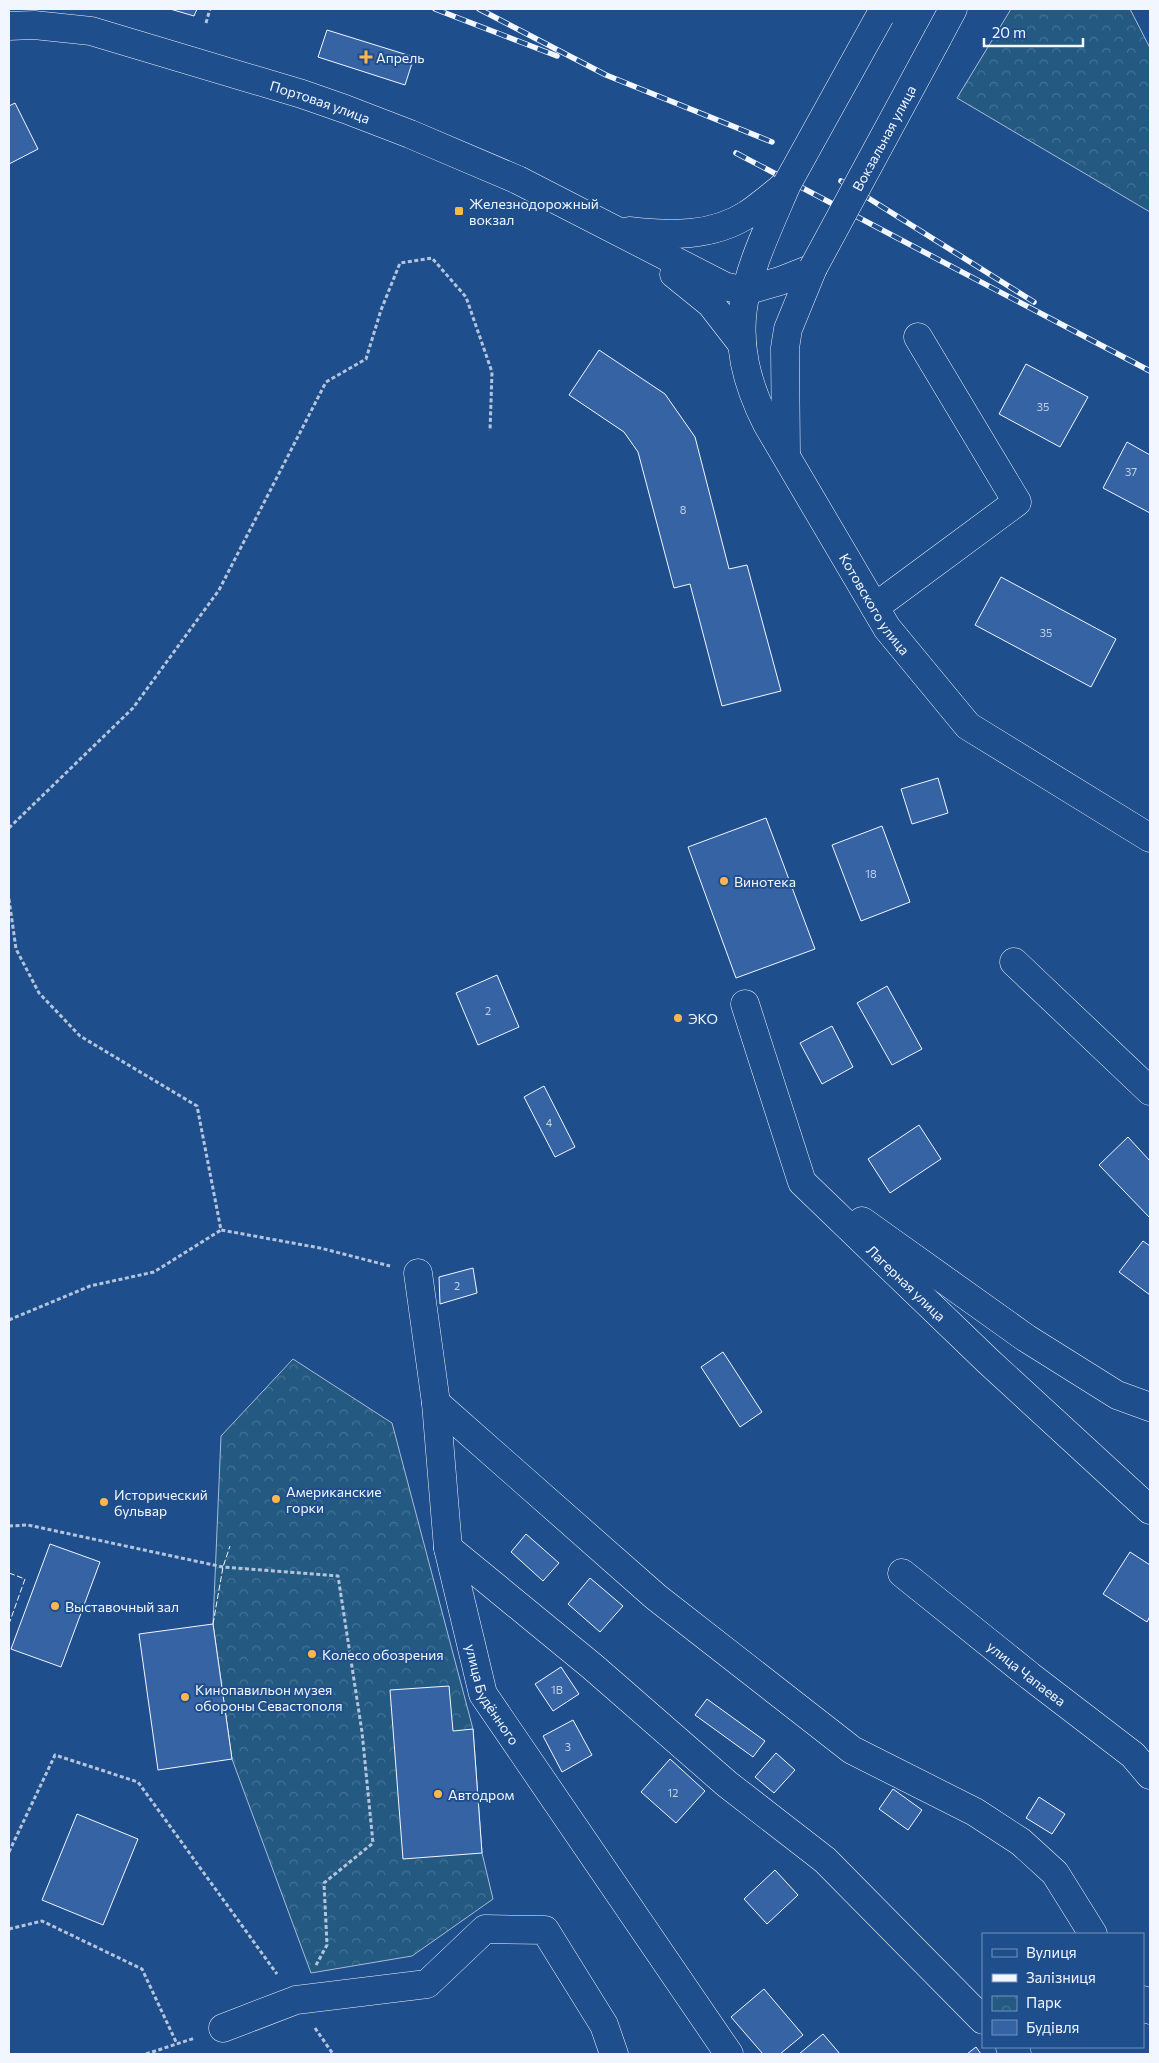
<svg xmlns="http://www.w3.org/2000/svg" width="1159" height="2063" font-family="Commissioner,sans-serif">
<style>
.park{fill:url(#park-crowns);stroke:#a8bbd7}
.building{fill:#3563a3;stroke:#f2f6ff}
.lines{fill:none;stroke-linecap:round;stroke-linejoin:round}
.minor-casing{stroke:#f2f6ff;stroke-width:29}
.major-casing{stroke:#f2f6ff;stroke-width:29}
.path{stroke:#b3c4dc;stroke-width:3;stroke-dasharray:4 2.5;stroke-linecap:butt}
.minor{stroke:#1f4e8c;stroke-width:28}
.major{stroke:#1f4e8c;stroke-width:28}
.rail-casing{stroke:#f2f6ff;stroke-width:5.5}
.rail{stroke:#1f4e8c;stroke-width:4;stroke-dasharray:11;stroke-linecap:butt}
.major-bridge-casing{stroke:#f2f6ff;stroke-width:29;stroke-linecap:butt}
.major-bridge{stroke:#1f4e8c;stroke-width:28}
.fence{stroke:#f2f6ff;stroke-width:1;stroke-dasharray:6 2.5;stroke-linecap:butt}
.poi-dot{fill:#ffb74d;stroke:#1f4e8c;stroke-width:2}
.labels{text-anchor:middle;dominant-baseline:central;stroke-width:4;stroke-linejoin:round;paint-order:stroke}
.number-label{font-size:11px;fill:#c3d1e8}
.poi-label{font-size:14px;fill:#f2f6ff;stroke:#1f4e8c;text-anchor:start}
.street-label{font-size:14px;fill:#f2f6ff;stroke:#1f4e8c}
</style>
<defs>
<pattern id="park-crowns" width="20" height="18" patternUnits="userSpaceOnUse" patternTransform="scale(1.25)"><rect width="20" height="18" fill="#245a82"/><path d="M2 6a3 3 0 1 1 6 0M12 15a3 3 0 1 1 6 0" fill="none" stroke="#447295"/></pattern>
</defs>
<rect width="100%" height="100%" fill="#1f4e8c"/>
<g class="park">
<path d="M1011 9H1130L1150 48V212L957 98Z"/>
<path d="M293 1359 392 1423 473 1729 482 1853 493 1899 412 1956 311 1973 232 1759 213 1624 221 1436Z"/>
</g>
<g class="building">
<path d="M170 9H197L194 16Z"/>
<path d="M327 30 414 57 405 85 318 57Z"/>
<path d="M15 103 38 149 9 164V106Z"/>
<path d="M599 350 665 394 695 437 729 569 747 565 781 691 722 706 690 584 674 588 638 452 624 432 569 395Z"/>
<path d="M1026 364 1088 397 1060 447 999 414Z"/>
<path d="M1127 442 1150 455V513L1103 488Z"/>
<path d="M1001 577 1116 639 1091 687 975 625Z"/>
<path d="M938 778 948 813 912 824 901 789Z"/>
<path d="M766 818 815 949 736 978 688 847Z"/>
<path d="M882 826 910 902 861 921 832 845Z"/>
<path d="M497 975 519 1027 478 1045 456 993Z"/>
<path d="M887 986 922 1049 892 1065 857 1003Z"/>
<path d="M832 1026 853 1067 822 1084 800 1043Z"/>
<path d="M544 1086 575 1147 555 1157 524 1097Z"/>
<path d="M919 1125 941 1159 890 1193 868 1159Z"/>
<path d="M1128 1137 1150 1161V1218L1099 1165Z"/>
<path d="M1143 1241 1150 1246V1295L1119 1272Z"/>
<path d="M473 1268 477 1293 440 1304 439 1277Z"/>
<path d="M723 1352 762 1412 740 1427 701 1367Z"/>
<path d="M526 1534 559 1563 543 1581 511 1552Z"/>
<path d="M50 1544 100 1562 61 1667 11 1649Z"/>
<path d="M1130 1552 1150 1565V1616L1147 1622 1103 1594Z"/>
<path d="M590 1578 623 1606 600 1632 568 1604Z"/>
<path d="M213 1624 232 1759 158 1770 139 1634Z"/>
<path d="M561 1667 579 1694 553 1711 535 1684Z"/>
<path d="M449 1686 453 1731 473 1729 482 1853 403 1859 390 1690Z"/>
<path d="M707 1699 765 1741 753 1757 695 1715Z"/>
<path d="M573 1720 592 1755 562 1772 543 1736Z"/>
<path d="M776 1753 795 1770 774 1793 755 1777Z"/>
<path d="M670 1759 705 1791 676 1823 641 1792Z"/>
<path d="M893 1789 922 1810 908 1830 879 1809Z"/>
<path d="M1039 1797 1065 1814 1052 1834 1026 1818Z"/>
<path d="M77 1814 138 1839 103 1925 42 1900Z"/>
<path d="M775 1870 798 1895 767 1924 744 1899Z"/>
<path d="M764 1989 803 2035 780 2054H763L731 2017Z"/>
<path d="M823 2034 840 2054H799Z"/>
<path d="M976 2047 981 2054H967Z"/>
</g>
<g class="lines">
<g class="minor-casing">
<g id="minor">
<path d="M875 607 1017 502 918 337"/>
<path d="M1014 962 1150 1091"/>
<path id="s1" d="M745 1004 802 1182 988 1361 1150 1510"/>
<path d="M862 1221 1026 1338 1117 1395 1150 1407"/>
<path id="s2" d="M418 1273 436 1403 448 1548 483 1694 729 2054"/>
<path d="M436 1403 656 1597 852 1750 975 1812 1021 1842 1055 1873 1093 1934"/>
<path d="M448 1548 593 1667 727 1784 825 1860 983 2020"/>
<path id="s3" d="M902 1573 1030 1676 1133 1755 1150 1775"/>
<path d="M1143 2000 1150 2010"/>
<path d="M223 2028 296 2000 427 1984 485 1929 545 1930 604 2025 614 2054"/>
<path d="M1010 2047 1017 2054"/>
</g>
</g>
<g class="major-casing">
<g id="major">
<path id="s4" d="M9 26 34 25 91 31 302 94 345 109 410 134 518 180 724 286 745 291 780 281 813 268"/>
<path d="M938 37 953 9"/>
<path id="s5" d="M787 184C748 275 718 327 767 424L887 628 968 726 1150 838"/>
<path d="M629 231C669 236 713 237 748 214 761 205 773 195 785 185"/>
<path d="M674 274 711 304 742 344"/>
<path d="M786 455 785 348 788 329 813 268"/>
</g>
</g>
<g class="path">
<path d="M206 23 210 9"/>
<path d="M9 828 133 708 219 590 326 382 366 359 381 310 400 263 432 258 466 297 492 372 490 431"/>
<path d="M9 899 16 949 39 993 80 1036 197 1106 221 1230 320 1248 390 1266"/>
<path d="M9 1320 90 1286 154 1272 221 1230"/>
<path d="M9 1526 28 1525 223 1567 338 1576 362 1732 373 1843 324 1883 327 1945 315 1967"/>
<path d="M9 1852 55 1755 138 1782 277 1974"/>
<path d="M9 1929 42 1921 142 1969 177 2044"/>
<path d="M315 2028 333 2054"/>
<path d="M146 2054 195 2038"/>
</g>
<use href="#minor" class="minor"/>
<use href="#major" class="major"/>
<g class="rail-casing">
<g id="rail">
<path d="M435 9 557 56"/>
<path d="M479 9 606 75 772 142"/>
<path d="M736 153 1150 371"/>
<path d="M841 181 1034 302"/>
</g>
</g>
<use href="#rail" class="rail"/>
<g class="major-bridge-casing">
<g id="major-bridge">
<path d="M787 184 880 16"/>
<path id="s6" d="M813 268 938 37"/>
</g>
</g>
<use href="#major-bridge" class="major-bridge"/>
<g class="fence">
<path d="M9 1573 25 1579 9 1624"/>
<path d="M213 1624 223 1567 230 1546"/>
</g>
</g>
<g class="poi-dot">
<path d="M363.5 49.5h5v5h5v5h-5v5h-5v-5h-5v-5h5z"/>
<rect x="454" y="206" width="10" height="10" rx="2.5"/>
<circle cx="724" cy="881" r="5"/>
<circle cx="678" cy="1018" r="5"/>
<circle cx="276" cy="1499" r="5"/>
<circle cx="104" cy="1502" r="5"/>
<circle cx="55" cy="1606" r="5"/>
<circle cx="312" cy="1654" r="5"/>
<circle cx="185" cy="1697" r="5"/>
<circle cx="438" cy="1794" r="5"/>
</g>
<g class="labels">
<g class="number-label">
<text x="1043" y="406">35</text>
<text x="1131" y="471">37</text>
<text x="683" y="509">8</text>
<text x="1046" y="632">35</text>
<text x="871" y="873">18</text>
<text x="488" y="1010">2</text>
<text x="549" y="1122">4</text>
<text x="457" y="1285">2</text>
<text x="557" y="1689">1В</text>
<text x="568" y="1746">3</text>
<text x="673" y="1792">12</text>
</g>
<g class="poi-label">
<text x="376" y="57">Апрель</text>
<text x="469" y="203">Железнодорожный<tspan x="469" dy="16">вокзал</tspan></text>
<text x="734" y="881">Винотека</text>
<text x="688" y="1018">ЭКО</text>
<text x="286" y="1491">Американские<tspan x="286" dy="16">горки</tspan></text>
<text x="114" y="1494">Исторический<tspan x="114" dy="16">бульвар</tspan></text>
<text x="65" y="1606">Выставочный зал</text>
<text x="322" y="1654">Колесо обозрения</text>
<text x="195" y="1689">Кинопавильон музея<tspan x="195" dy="16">обороны Севастополя</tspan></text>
<text x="448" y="1794">Автодром</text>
</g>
<g class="street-label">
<text stroke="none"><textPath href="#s4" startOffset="322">Портовая улица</textPath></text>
<text stroke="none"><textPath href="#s6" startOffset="148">Вокзальная улица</textPath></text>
<text stroke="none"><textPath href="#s5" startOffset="462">Котовского улица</textPath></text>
<text stroke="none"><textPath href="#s1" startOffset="332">Лагерная улица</textPath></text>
<text stroke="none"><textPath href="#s3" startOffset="160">улица Чапаева</textPath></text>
<text stroke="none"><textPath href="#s2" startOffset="431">улица Будённого</textPath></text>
</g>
</g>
<rect width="1159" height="2063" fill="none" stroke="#f2f6ff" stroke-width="20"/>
<rect x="982" y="1933" width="162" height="115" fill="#1f4e8c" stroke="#7391ba"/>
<rect x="992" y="1949" width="25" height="8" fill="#1f4e8c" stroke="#7391ba"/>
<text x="1026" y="1958" font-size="15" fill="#f2f6ff">Вулиця</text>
<rect x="992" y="1974" width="25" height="8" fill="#f2f6ff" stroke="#7391ba"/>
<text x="1026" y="1983" font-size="15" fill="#f2f6ff">Залізниця</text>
<rect x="992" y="1996" width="25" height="15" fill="url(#park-crowns)" stroke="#7391ba"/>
<text x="1026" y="2008" font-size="15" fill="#f2f6ff">Парк</text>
<rect x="992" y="2020" width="25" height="15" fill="#3563a3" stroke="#7391ba"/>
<text x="1026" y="2033" font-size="15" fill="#f2f6ff">Будівля</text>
<path d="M984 38v8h99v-8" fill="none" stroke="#f2f6ff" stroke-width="2.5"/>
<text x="992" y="38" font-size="15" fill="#f2f6ff" stroke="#1f4e8c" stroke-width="4" paint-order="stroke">20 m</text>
</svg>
